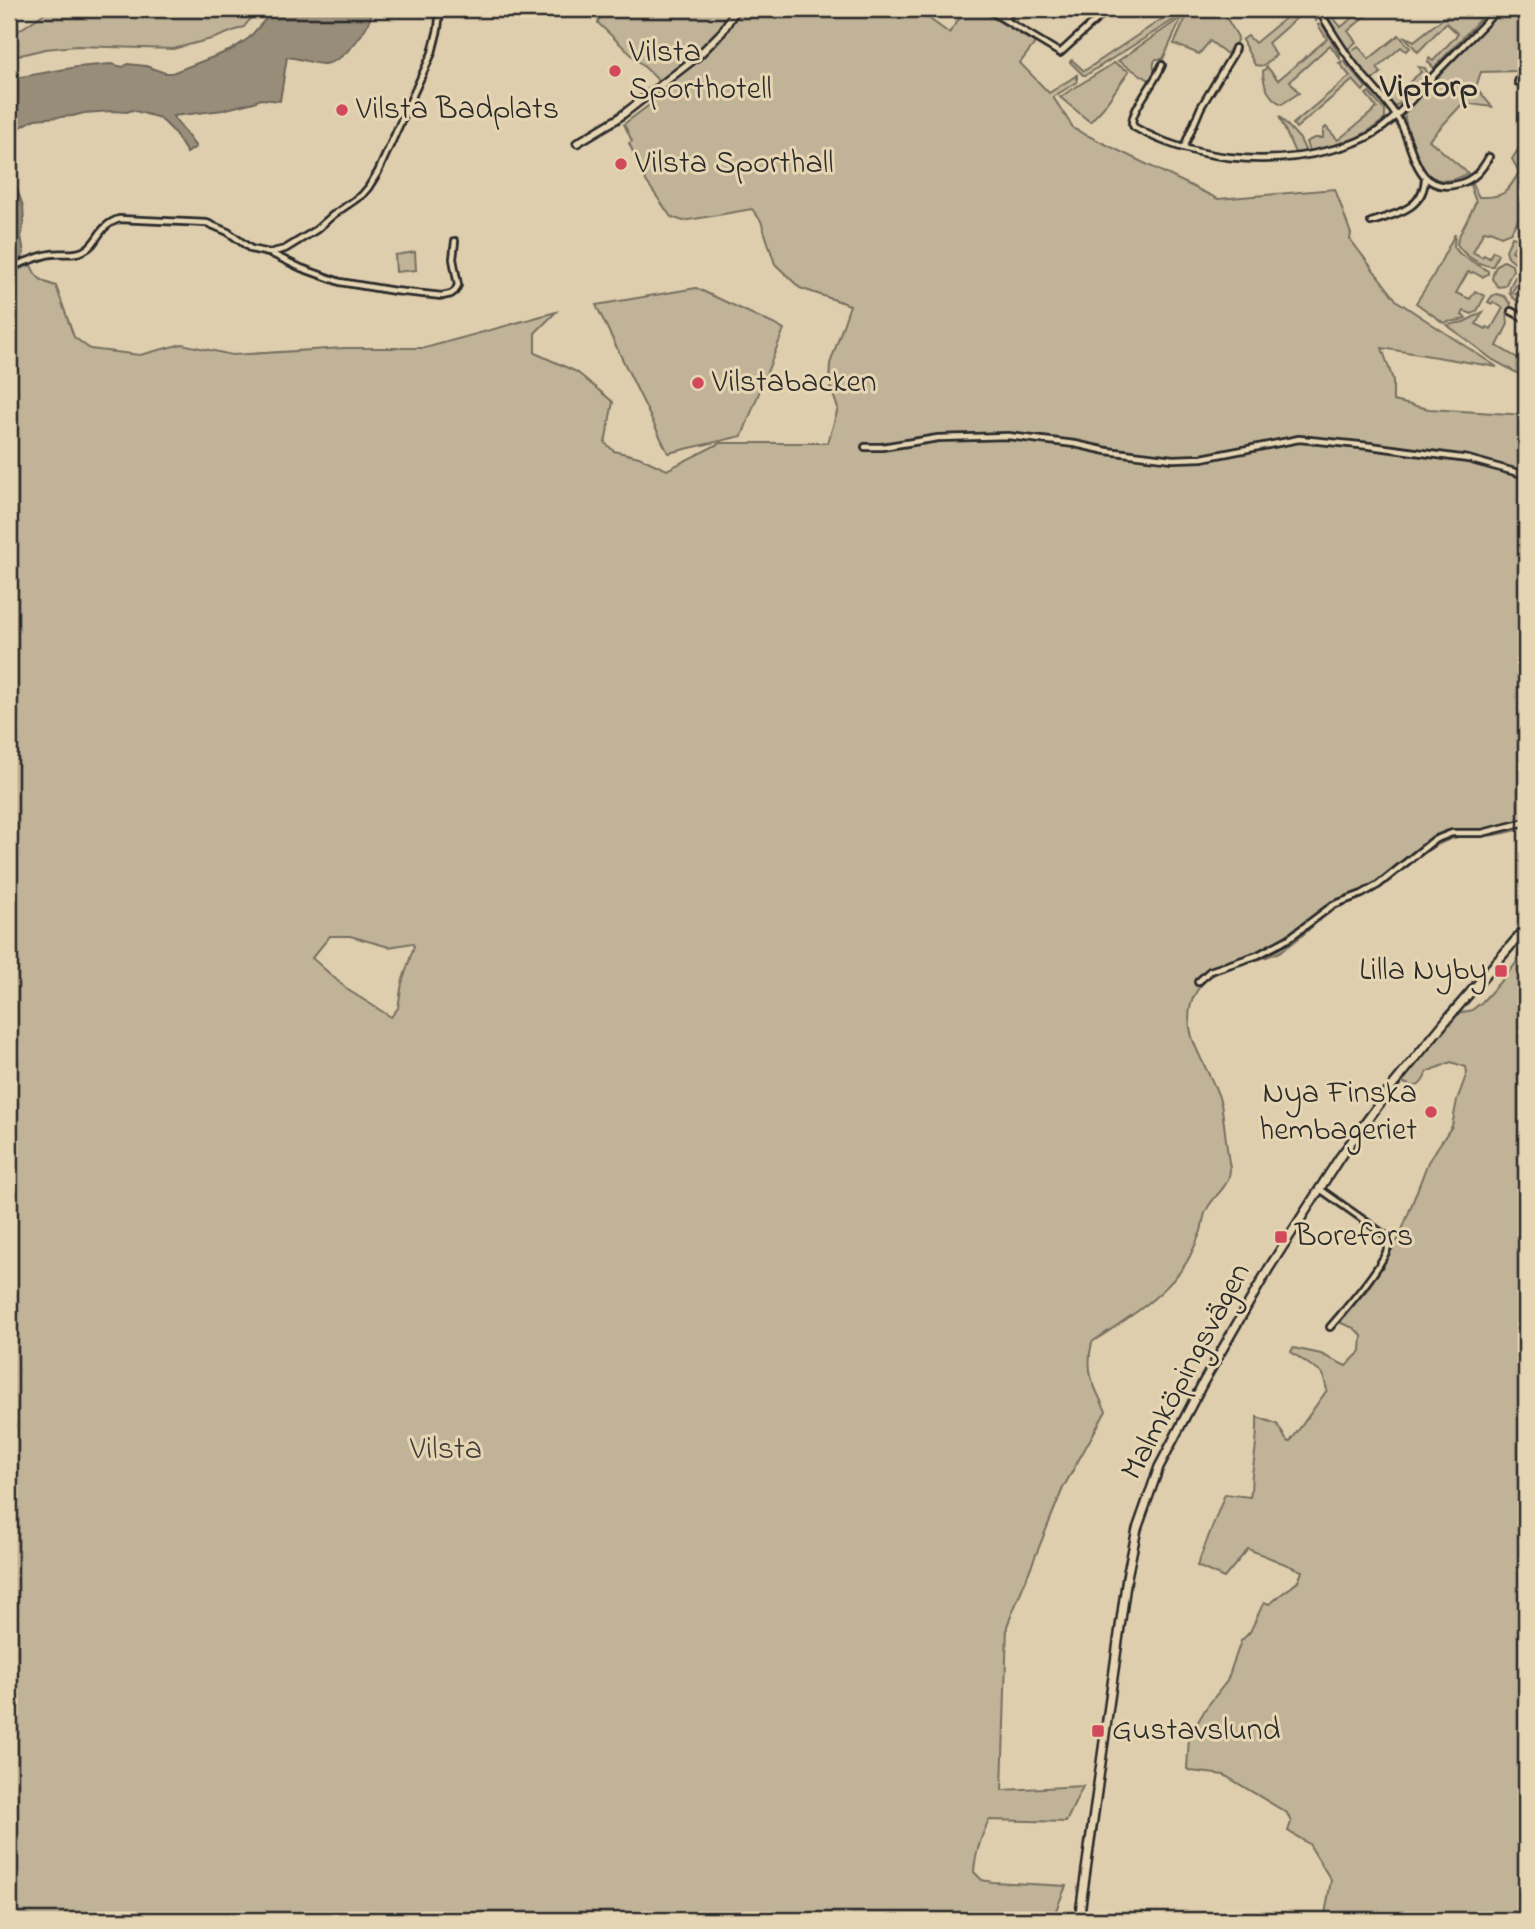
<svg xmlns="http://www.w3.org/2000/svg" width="1535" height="1929" font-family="'Indie Flower',sans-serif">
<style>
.green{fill:#c0b397;stroke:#766f61;stroke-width:2;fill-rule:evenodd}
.water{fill:#988d79;stroke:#6c665a;stroke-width:2}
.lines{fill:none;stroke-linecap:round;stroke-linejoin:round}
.street-casing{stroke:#2b2b2b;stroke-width:10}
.secondary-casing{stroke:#2b2b2b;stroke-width:11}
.primary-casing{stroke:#2b2b2b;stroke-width:12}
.street{stroke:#e6d5b2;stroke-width:4.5}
.secondary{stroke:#e6d5b2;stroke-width:6}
.primary{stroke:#e6d5b2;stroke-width:7}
.rail{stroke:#2b2b2b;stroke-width:2;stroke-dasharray:10 5;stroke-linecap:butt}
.poi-dot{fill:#d1495b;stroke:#e6d5b2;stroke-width:2.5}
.labels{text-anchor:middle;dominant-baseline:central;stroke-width:6;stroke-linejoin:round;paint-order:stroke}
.poi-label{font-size:32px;fill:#2b2b2b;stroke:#e6d5b2;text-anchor:start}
.street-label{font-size:32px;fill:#2b2b2b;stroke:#e6d5b2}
.park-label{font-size:32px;fill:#413f3b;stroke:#e6d5b2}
.neighbourhood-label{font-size:33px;font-weight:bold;fill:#2b2b2b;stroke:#e6d5b2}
</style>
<rect width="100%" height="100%" fill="#dfcead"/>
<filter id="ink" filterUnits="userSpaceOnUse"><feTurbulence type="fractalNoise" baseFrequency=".0143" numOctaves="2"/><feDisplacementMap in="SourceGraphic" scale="14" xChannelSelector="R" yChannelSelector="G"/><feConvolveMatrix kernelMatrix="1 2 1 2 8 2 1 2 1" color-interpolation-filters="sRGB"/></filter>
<g filter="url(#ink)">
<g class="green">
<path d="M51 9H258L244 27 215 38 173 49 77 46 45 49 9 58V37Z"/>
<path d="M601 9H916L949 33 966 9H978L1035 43 1020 63 1049 93 1077 75V82L1053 97 1074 129 1218 199 1335 189 1351 234 1350 239 1397 301 1497 367 1382 348 1393 380V401L1429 409 1526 415V828C1513 831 1498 836 1484 836 1476 837 1466 835 1458 837 1424 845 1402 875 1373 892 1359 899 1342 903 1329 912 1312 925 1298 942 1279 952 1248 967 1203 963 1191 1004 1181 1040 1213 1071 1221 1104 1225 1125 1226 1147 1230 1168 1230 1187 1215 1194 1207 1209 1203 1216 1203 1224 1201 1231 1198 1239 1194 1248 1190 1256 1172 1292 1125 1320 1092 1342 1085 1372 1093 1385 1106 1411L1063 1488 1007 1626 1002 1790 1083 1786 1066 1822 989 1820C981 1837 975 1853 974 1872L982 1880 992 1882 1066 1886 1052 1920H9V273L31 265C36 278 42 282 56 286L74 337 90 349 140 355 182 344 232 355 344 348H425L556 312 535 333V353L577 372 613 402 605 443 614 451 639 457 667 470 720 443H828L838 408 829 384 830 364 850 305 800 288 775 264 761 221 752 209 683 221 671 217 646 181 629 143 632 141 624 124 664 94 656 78 598 23ZM330 936H350L389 947 412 943 414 946 402 983 398 1008 391 1017 348 990 312 958Z"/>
<path d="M1177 9H1191L1086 75H1083L1070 62 1072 60 1084 71Z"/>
<path d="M1197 9H1221L1238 37 1234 48 1230 49 1227 54 1210 41 1199 54 1174 44 1187 15Z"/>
<path d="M1296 9H1312L1318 18 1316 21 1307 9 1268 43 1276 55 1264 66 1255 65 1242 40 1248 36 1255 43Z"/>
<path d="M1363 9H1374L1348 31 1356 42 1347 50 1326 14 1329 13 1341 27Z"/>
<path d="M1455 9H1467L1480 19 1434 68 1428 62 1429 58 1433 61 1458 34 1446 23 1418 52 1404 36 1414 41Z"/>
<path d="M1501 9H1526V56L1518 71 1481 72 1476 87 1492 107 1463 103 1429 140 1468 173C1447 186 1428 182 1416 160 1413 153 1412 145 1410 138 1408 129 1404 120 1404 110Z"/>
<path d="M1182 17 1163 59H1156C1152 64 1154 68 1155 74L1151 81 1118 61Z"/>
<path d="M1322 24 1340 56V59L1330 45 1290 81 1299 93 1282 104C1269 99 1263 85 1263 71L1267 67 1278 80 1327 39 1318 25Z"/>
<path d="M1399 35 1410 48 1406 51 1401 47 1377 68 1381 73 1371 81 1350 56V52L1358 46 1369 59Z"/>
<path d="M1344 61 1366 87 1363 91 1353 80 1296 128 1293 124 1350 76 1339 63Z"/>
<path d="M1114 63 1129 71 1103 108 1090 122 1060 97Z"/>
<path d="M1418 67 1425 68 1428 74 1399 104 1394 106 1385 96 1393 89 1397 93 1421 72Z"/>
<path d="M1369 92 1385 111V119C1362 138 1339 147 1309 151L1306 142 1314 138H1323V130L1326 127 1338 140 1377 108 1366 94Z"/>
<path d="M1279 116 1300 139 1306 152 1295 153Z"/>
<path d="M1526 137V209L1522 213 1511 232 1501 236 1490 231 1489 232 1484 231 1473 252 1482 257 1484 255 1489 258 1493 251 1498 254 1493 266C1482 267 1463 255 1457 244L1458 238 1476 202 1470 185 1472 184 1479 197C1504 198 1507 193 1519 172L1512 159Z"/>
<path d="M1455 234 1454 247 1460 254 1488 271V274L1482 277 1473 272 1472 273 1468 272 1456 293 1470 299 1475 291 1485 296 1477 311 1472 314 1464 311 1462 315 1466 318C1460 322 1451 320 1444 323L1416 303 1432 278Z"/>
<path d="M1512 237 1519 239 1512 251 1522 256 1523 255 1526 256V262H1515L1508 257 1506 250Z"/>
<path d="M415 252 416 270 396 272 395 255Z"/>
<path d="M1504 261 1512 265 1513 270 1505 286 1498 287 1492 279C1493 272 1496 263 1504 261Z"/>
<path d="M1515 277 1520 279 1512 292 1526 299V311C1517 295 1501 300 1515 277Z"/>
<path d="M696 288 784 329 742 436 668 453 596 305Z"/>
<path d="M1496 294 1504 296 1511 304 1507 315 1508 324 1497 346 1526 363V378L1493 360 1447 325 1464 322 1483 312 1476 324 1486 329 1487 327 1491 329 1503 308 1493 302 1492 304 1488 302 1492 296Z"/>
<path d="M1526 940V1507L1522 1519 1520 1537 1526 1541V1920H1324L1331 1880 1309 1844 1288 1831 1291 1822 1287 1813 1224 1775 1191 1771 1187 1769 1189 1737 1206 1708 1227 1681 1241 1641 1250 1632 1264 1602 1269 1604C1275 1601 1277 1597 1283 1593 1292 1586 1299 1584 1302 1571L1248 1549 1224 1578 1197 1566 1225 1494 1250 1497C1252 1489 1251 1481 1252 1474 1255 1455 1258 1437 1257 1417L1277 1424 1287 1441 1290 1442 1327 1390 1323 1374 1291 1352 1293 1348 1321 1354 1346 1366 1361 1351 1362 1336 1354 1328 1341 1323 1342 1317 1367 1290 1399 1238 1428 1162 1452 1126 1457 1100 1467 1073 1466 1067 1451 1062 1427 1072C1421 1088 1416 1089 1402 1082L1454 1015 1472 1010 1482 1002 1508 973 1516 963 1519 952Z"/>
</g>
<g class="water">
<path d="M271 9H372C372 27 343 63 324 64 312 64 299 58 287 57L280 101 261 99 254 102 223 110 173 116 196 147 187 153 174 132 160 118 132 110 127 112 112 111 84 113 73 116 35 119 9 134V79L77 67 111 64 123 67 128 64 146 66 165 73H172L231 50 249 38 271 13Z"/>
<path d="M9 177 14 181 23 206 24 223 21 236 24 253 17 264V275L9 289Z"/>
</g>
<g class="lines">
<g class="street-casing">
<g id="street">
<path d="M987 9 1060 53 1108 9"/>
<path d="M1318 9C1330 29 1342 49 1356 67 1369 84 1386 99 1397 117 1414 142 1413 196 1458 184 1474 180 1482 170 1489 157"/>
<path d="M1004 19 1014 9"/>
<path d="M1162 65C1155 83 1133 107 1132 123L1134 127C1192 160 1266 167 1330 150 1347 146 1364 141 1379 130 1400 115 1417 93 1435 74 1456 52 1478 31 1498 9"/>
<path d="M1518 82 1526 65"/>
<path d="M1184 147 1201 107 1233 54 1235 48"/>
<path d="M1371 222C1396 214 1424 209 1425 178"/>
<path d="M270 253 301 268 340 282 395 291 442 296 451 294 455 291 458 285 453 259 455 241"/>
<path d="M9 267C23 264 37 256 51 254 62 252 73 256 83 251 99 244 97 226 119 219L207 223 228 232 251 249 269 253 285 249 316 230 333 215 362 195 368 188 378 172 432 53 438 29 440 9"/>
<path d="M1511 311 1526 319"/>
<path d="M865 447H882L938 438 1008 436 1075 444 1107 451 1173 459 1202 458 1299 439 1370 446 1468 459 1526 475"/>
<path d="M1198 982 1210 971 1258 955 1288 939 1333 905 1362 894 1378 885 1434 840 1452 833H1482L1526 822"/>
<path d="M1320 1189 1385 1235C1388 1240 1389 1240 1388 1246 1385 1264 1344 1311 1330 1327"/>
</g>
</g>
<g class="secondary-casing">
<path id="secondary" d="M577 143 617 119 697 57 722 32 736 9"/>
</g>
<g class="primary-casing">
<path id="primary" d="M1079 1920 1127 1577 1137 1529 1159 1467 1204 1381 1269 1268 1340 1157 1394 1084 1449 1017 1526 928"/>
</g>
<use href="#street" class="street"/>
<use href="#secondary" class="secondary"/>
<use href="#primary" class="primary"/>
<path class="rail" d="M9 15 18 9"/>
</g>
</g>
<g class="poi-dot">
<circle cx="615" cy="71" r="7"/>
<circle cx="342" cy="110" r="7"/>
<circle cx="621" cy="164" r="7"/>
<circle cx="698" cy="383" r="7"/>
<rect x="1494" y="964" width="14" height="14" rx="3.5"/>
<circle cx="1431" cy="1112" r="7"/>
<rect x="1274" y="1230" width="14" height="14" rx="3.5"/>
<rect x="1091" y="1724" width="14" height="14" rx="3.5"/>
</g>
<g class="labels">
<g class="poi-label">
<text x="629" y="53">Vilsta<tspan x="629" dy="37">Sporthotell</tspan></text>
<text x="356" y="110">Vilsta Badplats</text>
<text x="635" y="164">Vilsta Sporthall</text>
<text x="712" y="383">Vilstabacken</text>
<text x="1487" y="971" text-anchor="end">Lilla Nyby</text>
<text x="1417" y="1094" text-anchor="end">Nya Finska<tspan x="1417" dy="37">hembageriet</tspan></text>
<text x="1295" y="1237">Borefors</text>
<text x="1112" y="1731">Gustavslund</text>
</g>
<g class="street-label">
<text transform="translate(1187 1372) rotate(-62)">Malmköpingsvägen</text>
</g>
<g class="park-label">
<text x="446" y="1450">Vilsta</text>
</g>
<g class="neighbourhood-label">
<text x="1429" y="88">Viptorp</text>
</g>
</g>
<rect width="1535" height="1929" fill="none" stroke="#e6d5b2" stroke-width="35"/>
<rect x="18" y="18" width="1500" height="1894" fill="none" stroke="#2b2b2b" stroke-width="2.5" filter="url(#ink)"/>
</svg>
